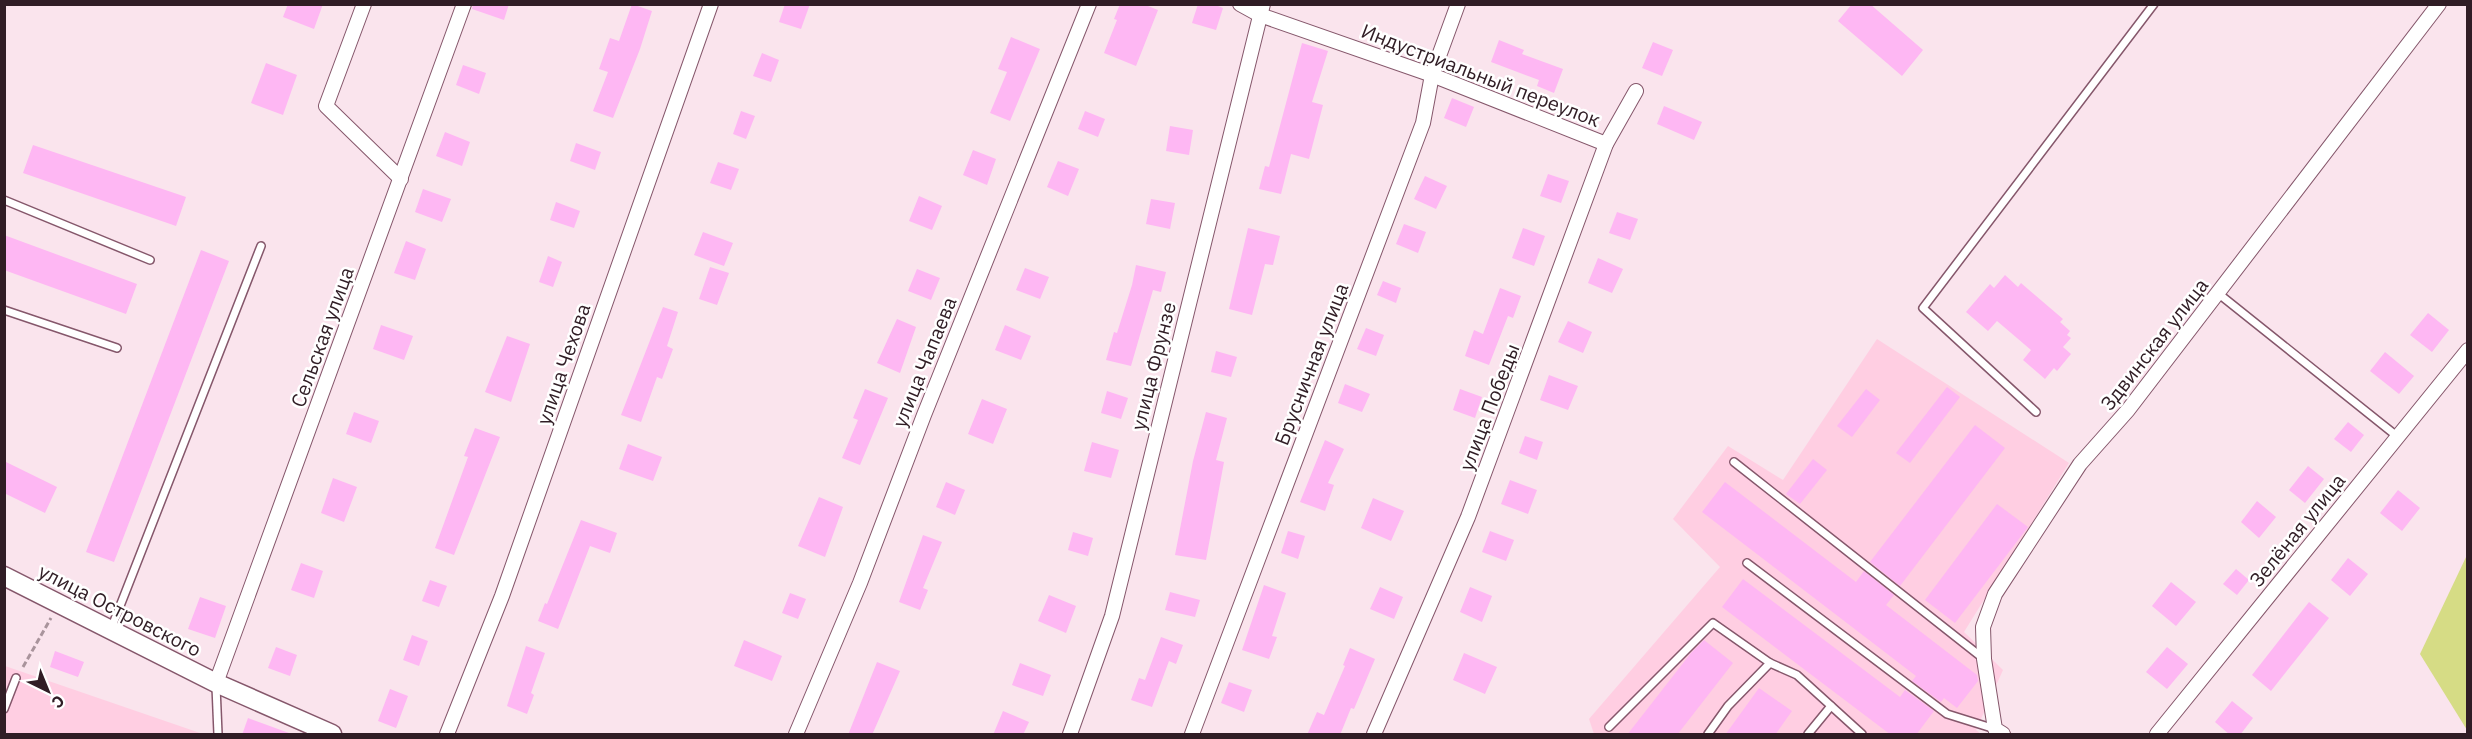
<svg xmlns="http://www.w3.org/2000/svg" width="2472" height="739" font-family="'IBM Plex Sans',sans-serif">
<style>
.built{fill:#ffcee2}
.green{fill:#d6dc85}
.building{fill:#feb7f3}
.lines{fill:none;stroke-linecap:round;stroke-linejoin:round}
.service-casing{stroke:#85576b;stroke-width:10}
.minor-casing{stroke:#85576b;stroke-width:16}
.tertiary-casing{stroke:#85576b;stroke-width:21}
.path{stroke:#a9949c;stroke-width:3;stroke-dasharray:6 3;stroke-linecap:butt}
.service{stroke:#fff;stroke-width:7}
.minor{stroke:#fff;stroke-width:14}
.tertiary{stroke:#fff;stroke-width:18}
.labels{text-anchor:middle;dominant-baseline:central;stroke-width:5;stroke-linejoin:round;paint-order:stroke}
.street-label{font-size:20px;fill:#301d25;stroke:#fff}
</style>
<rect width="100%" height="100%" fill="#fae4ed"/>
<g class="built">
<path d="M1877 339 2069 463 1964 632 2003 670 1976 730 1981 734H1594L1589 719 1720 567 1673 519 1728 446 1783 480Z"/>
<path d="M5 666 203 734H5Z"/>
</g>
<path class="green" d="M2467 555V730L2420 654Z"/>
<g class="building">
<path d="M288 4H323L314 29 283 17Z"/>
<path d="M473 4H509L504 20 472 9Z"/>
<path d="M632 4 652 11 640 49 613 118 593 111 608 72 599 69 610 38 619 41Z"/>
<path d="M785 4H810L801 29 779 22Z"/>
<path d="M1120 4H1143L1158 10 1136 66 1104 53 1117 20 1114 19Z"/>
<path d="M1198 4H1213L1223 8 1216 30 1192 23Z"/>
<path d="M1852 4H1870L1923 50 1902 76 1838 21Z"/>
<path d="M1011 37 1040 49 1010 121 990 113 1007 72 998 69Z"/>
<path d="M1499 40 1524 50 1522 54 1563 69 1554 93 1537 86 1539 80 1491 62Z"/>
<path d="M1653 42 1673 50 1662 76 1642 68Z"/>
<path d="M1302 43 1328 51 1312 102 1323 105 1309 159 1291 154 1281 194 1259 189 1265 166 1269 167Z"/>
<path d="M762 53 779 60 771 82 753 76Z"/>
<path d="M266 63 297 75 283 115 251 103Z"/>
<path d="M463 65 486 73 479 94 456 85Z"/>
<path d="M1452 98 1474 107 1466 127 1444 118Z"/>
<path d="M1664 106 1702 122 1694 140 1657 124Z"/>
<path d="M741 111 755 116 746 139 733 134Z"/>
<path d="M1085 111 1105 119 1098 137 1078 129Z"/>
<path d="M1170 126 1193 130 1189 155 1166 151Z"/>
<path d="M445 132 470 142 462 166 436 156Z"/>
<path d="M576 143 601 152 595 170 570 161Z"/>
<path d="M33 145 186 197 176 226 23 173Z"/>
<path d="M973 150 996 159 987 185 963 175Z"/>
<path d="M1058 161 1079 169 1068 196 1047 187Z"/>
<path d="M718 162 739 169 731 190 710 183Z"/>
<path d="M1548 174 1569 181 1561 203 1540 196Z"/>
<path d="M1425 176 1447 186 1436 209 1414 199Z"/>
<path d="M423 189 451 199 442 222 415 212Z"/>
<path d="M919 196 942 206 932 230 909 221Z"/>
<path d="M1151 199 1175 203 1170 229 1146 224Z"/>
<path d="M556 202 580 211 574 228 550 220Z"/>
<path d="M1617 212 1638 219 1630 240 1609 233Z"/>
<path d="M1404 224 1426 232 1418 253 1396 244Z"/>
<path d="M1248 228 1280 236 1273 265 1265 264 1252 315 1229 309Z"/>
<path d="M1523 228 1545 236 1534 266 1512 258Z"/>
<path d="M703 232 733 243 724 266 694 255Z"/>
<path d="M4 235 137 284 126 314 4 270Z"/>
<path d="M406 241 426 249 415 280 394 273Z"/>
<path d="M201 250 229 261 114 562 86 552Z"/>
<path d="M548 256 562 262 553 287 539 282Z"/>
<path d="M1598 258 1623 269 1612 293 1588 283Z"/>
<path d="M1136 265 1166 272 1161 292 1153 290 1131 366 1106 360 1114 332 1117 333 1132 285Z"/>
<path d="M710 267 729 273 717 305 699 299Z"/>
<path d="M1025 268 1049 277 1040 299 1016 290Z"/>
<path d="M917 269 940 278 931 300 908 291Z"/>
<path d="M2005 275 2018 287 2021 283 2063 319 2060 322 2070 331 2067 335 2071 338 2063 347 2071 354 2057 371 2054 368 2045 379 2023 360 2031 350 1997 321 1988 331 1966 312 1990 284 1994 288Z"/>
<path d="M1383 281 1401 288 1396 303 1377 295Z"/>
<path d="M1500 288 1521 296 1513 318 1508 316 1489 365 1465 356 1474 330 1483 334Z"/>
<path d="M663 307 678 312 667 346 673 349 662 379 657 377 641 422 621 415Z"/>
<path d="M2428 313 2449 330 2432 352 2410 335Z"/>
<path d="M897 319 916 327 900 373 877 363Z"/>
<path d="M1568 321 1592 332 1583 353 1558 342Z"/>
<path d="M381 325 413 336 404 360 373 349Z"/>
<path d="M1005 325 1031 336 1021 360 995 350Z"/>
<path d="M1366 328 1384 335 1376 356 1357 349Z"/>
<path d="M507 336 530 344 511 402 485 392Z"/>
<path d="M1216 351 1237 357 1231 377 1211 372Z"/>
<path d="M2385 352 2414 376 2399 394 2370 371Z"/>
<path d="M1549 375 1578 386 1568 410 1540 400Z"/>
<path d="M1345 384 1370 394 1362 412 1338 403Z"/>
<path d="M1947 387 1960 397 1910 463 1896 453Z"/>
<path d="M865 389 888 398 860 465 842 458 858 420 853 418Z"/>
<path d="M1460 389 1482 397 1475 418 1453 410Z"/>
<path d="M1866 389 1880 400 1852 437 1837 426Z"/>
<path d="M1107 391 1128 398 1121 419 1101 413Z"/>
<path d="M982 399 1007 409 993 444 968 434Z"/>
<path d="M354 412 379 421 371 443 346 434Z"/>
<path d="M1206 412 1227 418 1216 460 1224 462 1206 560 1175 555 1193 461Z"/>
<path d="M2348 422 2364 435 2351 452 2334 439Z"/>
<path d="M1975 425 2005 448 1900 586 1870 562Z"/>
<path d="M475 428 500 437 454 555 435 548 468 457 464 456Z"/>
<path d="M1525 436 1543 442 1537 460 1519 453Z"/>
<path d="M1325 440 1344 449 1328 483 1334 485 1325 511 1300 502Z"/>
<path d="M1092 442 1119 450 1111 478 1084 471Z"/>
<path d="M628 444 662 457 653 481 619 469Z"/>
<path d="M1813 459 1827 470 1800 504 1786 494Z"/>
<path d="M4 461 57 487 45 513 4 493Z"/>
<path d="M2308 466 2324 479 2305 503 2289 490Z"/>
<path d="M333 478 357 487 344 522 321 513Z"/>
<path d="M1510 480 1537 490 1528 514 1501 504Z"/>
<path d="M946 482 965 490 955 515 936 507Z"/>
<path d="M1725 482 1856 582 1864 571 1894 595 1886 605 1977 675 1978 681 1957 708 1944 698 1941 702 1912 681 1916 676 1702 512Z"/>
<path d="M2398 490 2420 508 2402 531 2380 513Z"/>
<path d="M819 497 843 507 825 557 798 546Z"/>
<path d="M1373 498 1404 511 1391 541 1361 528Z"/>
<path d="M2257 501 2276 517 2259 538 2241 522Z"/>
<path d="M1997 504 2028 527 1955 623 1925 600Z"/>
<path d="M581 520 617 533 610 553 590 546 558 629 538 621 545 603 547 604Z"/>
<path d="M1288 531 1305 536 1298 559 1281 553Z"/>
<path d="M1490 531 1514 540 1506 561 1482 552Z"/>
<path d="M1073 532 1093 538 1088 556 1068 550Z"/>
<path d="M923 535 942 542 923 588 928 590 920 610 899 602Z"/>
<path d="M2348 558 2368 574 2350 596 2331 580Z"/>
<path d="M301 563 323 571 314 598 291 590Z"/>
<path d="M2236 569 2249 580 2237 595 2223 584Z"/>
<path d="M1743 579 1900 697 1905 690 1934 711 1916 735H1891L1722 607Z"/>
<path d="M430 580 447 586 439 607 422 601Z"/>
<path d="M2171 582 2196 602 2176 626 2152 606Z"/>
<path d="M1264 585 1286 593 1272 636 1277 637 1269 659 1242 650Z"/>
<path d="M1380 587 1403 597 1394 619 1370 609Z"/>
<path d="M1470 587 1492 596 1482 622 1460 612Z"/>
<path d="M1170 592 1200 600 1195 617 1165 610Z"/>
<path d="M790 593 806 599 798 619 782 613Z"/>
<path d="M1049 595 1076 606 1066 633 1038 621Z"/>
<path d="M200 597 226 606 215 638 188 629Z"/>
<path d="M2309 602 2329 618 2271 691 2252 675Z"/>
<path d="M412 635 428 641 419 666 403 660Z"/>
<path d="M1161 637 1183 645 1176 664 1169 661 1152 707 1131 700 1139 678 1145 680Z"/>
<path d="M744 640 782 656 772 681 734 666Z"/>
<path d="M1704 640 1733 663 1677 735H1627L1691 653Z"/>
<path d="M526 646 545 653 531 693 534 695 527 714 507 706Z"/>
<path d="M276 647 297 655 290 676 268 668Z"/>
<path d="M2167 647 2188 664 2167 689 2146 672Z"/>
<path d="M1350 648 1375 659 1354 709 1351 708 1340 735H1307L1317 712 1324 715 1345 666 1343 665Z"/>
<path d="M55 651 84 662 78 677 50 667Z"/>
<path d="M1464 653 1497 667 1485 694 1453 680Z"/>
<path d="M877 662 900 671 872 735H848Z"/>
<path d="M1020 663 1051 675 1043 696 1012 685Z"/>
<path d="M1229 682 1252 690 1244 712 1221 703Z"/>
<path d="M1759 688 1792 711 1775 735H1725Z"/>
<path d="M390 689 408 696 396 728 378 721Z"/>
<path d="M2232 701 2253 718 2240 735H2230L2215 722Z"/>
<path d="M1003 711 1029 722 1023 735H993Z"/>
<path d="M248 718 289 733 288 735H242Z"/>
</g>
<g class="lines">
<g class="service-casing">
<g id="service">
<path d="M4 200 150 260"/>
<path d="M2219 294 2398 437"/>
<path d="M4 310 117 348"/>
<path d="M2036 412 1923 308 2154 4"/>
<path d="M1734 462 1984 659"/>
<path d="M1747 563 1947 714 1995 729"/>
<path d="M111 629 261 246"/>
<path d="M216 686 218 734"/>
<path d="M4 709 16 678"/>
<path d="M1609 727 1713 623 1770 663 1797 675 1862 734"/>
<path d="M1708 734 1728 706 1770 663"/>
<path d="M1808 734 1831 706"/>
</g>
</g>
<g class="minor-casing">
<g id="minor">
<path d="M364 4 326 106 401 179"/>
<path d="M1240 4 1260 15 1432 75 1606 144"/>
<path d="M216 683 464 4"/>
<path d="M447 734 502 596 711 4"/>
<path d="M796 734 860 583 924 415 1089 4"/>
<path d="M1070 734 1112 616 1263 4"/>
<path d="M1192 734 1423 123 1432 75 1458 4"/>
<path d="M1374 734 1468 517 1606 144 1636 91"/>
<path d="M2003 734 1995 729 1984 659 1983 627 1995 594 2080 464 2128 410 2439 4"/>
<path d="M2157 734 2468 350"/>
</g>
</g>
<g class="tertiary-casing">
<path id="tertiary" d="M4 576 216 683 332 734"/>
</g>
<path class="path" d="M23 667 51 618"/>
<use href="#service" class="service"/>
<use href="#minor" class="minor"/>
<use href="#tertiary" class="tertiary"/>
</g>
<g class="labels">
<g class="street-label">
<text transform="translate(1481 75) rotate(21)">Индустриальный переулок</text>
<text transform="translate(322 337) rotate(-70)">Сельская улица</text>
<text transform="translate(2154 344) rotate(-52)">Здвинская улица</text>
<text transform="translate(924 362) rotate(-68)">улица Чапаева</text>
<text transform="translate(563 364) rotate(-71)">улица Чехова</text>
<text transform="translate(1311 364) rotate(-69)">Брусничная улица</text>
<text transform="translate(1153 366) rotate(-76)">улица Фрунзе</text>
<text transform="translate(1489 407) rotate(-69)">улица Победы</text>
<text transform="translate(2297 530) rotate(-51)">Зелёная улица</text>
<text transform="translate(120 610) rotate(27)">улица Островского</text>
</g>
</g>
<rect width="2472" height="739" fill="none" stroke="#301d25" stroke-width="12"/>
<g transform="translate(48 691) rotate(137)" stroke="#ffffff" stroke-width="4.5" paint-order="stroke">
<path d="M0-4.5L10 22L0 15L-10 22Z" fill="#301d25"/>
<text y="-9" font-size="16" font-weight="bold" text-anchor="middle" fill="#301d25">С</text>
</g>
</svg>
